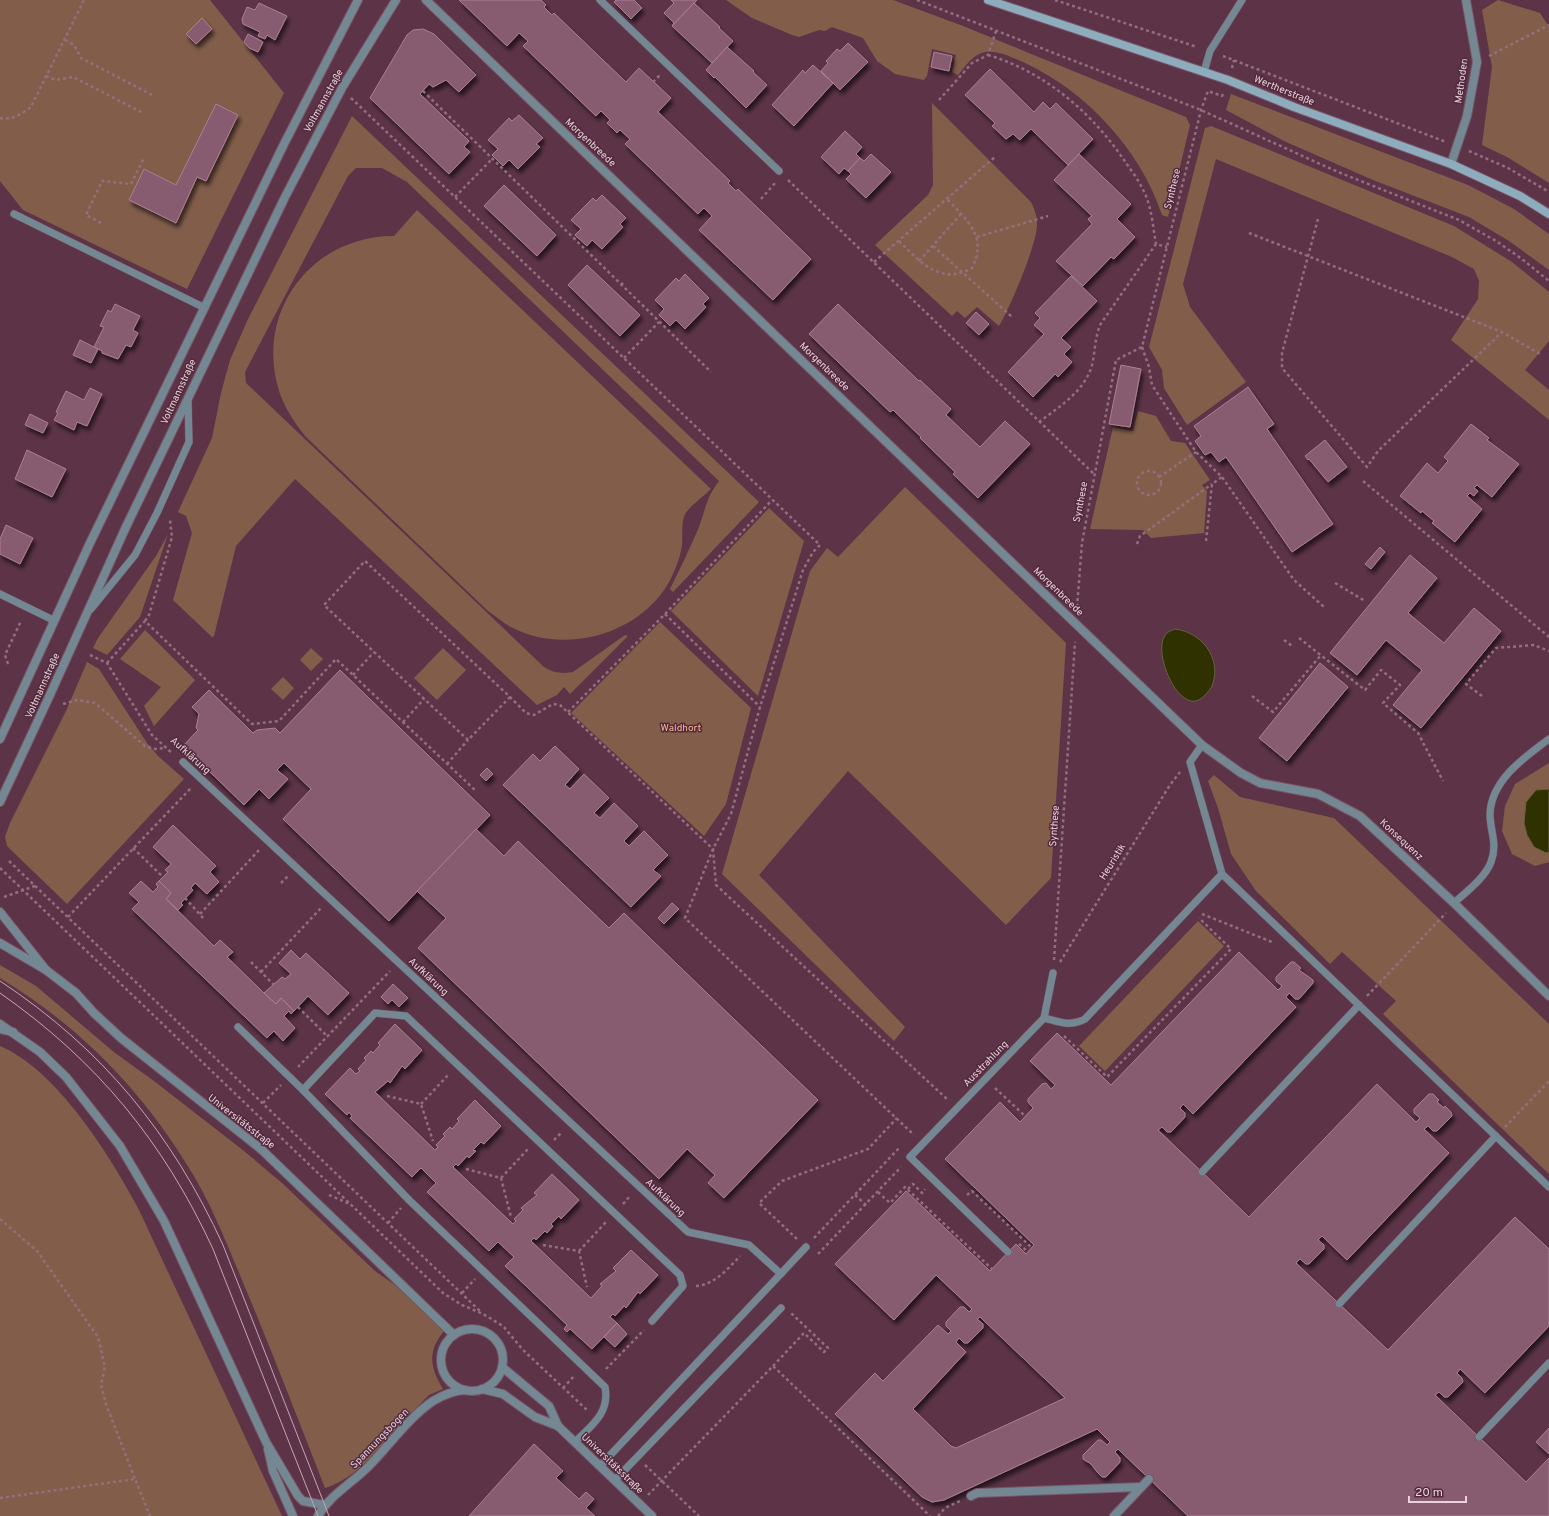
<svg xmlns="http://www.w3.org/2000/svg" width="1549" height="1516" font-family="Overpass,sans-serif">
<style>
.green{fill:#825e4a}
.water{fill:#303100;stroke:#686142}
.building{fill:#885b6f;stroke:#ad7f93;fill-rule:evenodd;filter:url(#shadow)}
.lines{fill:none;stroke-linecap:round;stroke-linejoin:round}
.service-casing{stroke:#795365;stroke-width:8}
.pedestrian-casing{stroke:#795365;stroke-width:10}
.minor-casing{stroke:#795365;stroke-width:10}
.tertiary-casing{stroke:#795365;stroke-width:10}
.secondary-casing{stroke:#795365;stroke-width:10}
.path{stroke:#926f7e;stroke-width:2.5;stroke-dasharray:3 3;stroke-linecap:butt}
.service{stroke:#738892;stroke-width:7}
.pedestrian{stroke:#738892;stroke-width:8}
.minor{stroke:#738892;stroke-width:8}
.tertiary{stroke:#738892;stroke-width:8}
.secondary{stroke:#8dadbe;stroke-width:8}
.tram{stroke:#c3a6b2;stroke-width:1}
.labels{text-anchor:middle;dominant-baseline:central;stroke-width:3;stroke-linejoin:round;paint-order:stroke}
.street-label{font-size:10px;fill:#ead1db;stroke:#522a3d}
.park-label{font-size:10px;fill:#fbba95;stroke:#522a3d}
</style>
<defs>
<filter id="shadow"><feDropShadow dx="2.5" dy="4.5" stdDeviation="2" flood-color="#0009"/></filter>
</defs>
<rect width="100%" height="100%" fill="#5d3447"/>
<g class="green">
<path d="M0 0H210L284 93 187 289 23 210 0 181Z"/>
<path d="M726 0H893L963 26 1186 117 1190 125 1168 217 1162 215C1140 149 1086 91 1023 62 1011 57 998 50 985 52 973 54 965 67 958 75L952 72 956 55 932 49 927 76 924 80 895 74 877 61 863 38 832 27 825 31 819 30 799 37 792 35 752 18Z"/>
<path d="M1498 0 1540 13 1549 27V183L1507 157 1482 145 1492 67 1482 10Z"/>
<path d="M1231 94 1468 185 1514 209 1549 234V270L1509 241 1469 217 1373 180 1284 141 1226 110Z"/>
<path d="M932 103 1031 202C1034 209 1037 215 1037 223 1038 243 1010 307 999 326L977 307 965 318 957 311 952 316 875 245 928 195 933 185Z"/>
<path d="M352 116 759 502 673 592 670 589C680 569 690 548 699 527 706 508 706 498 719 481L407 182 382 168H356L348 176 245 372 246 383 544 667C554 673 561 674 573 672L625 635 628 636 570 694 564 687 557 695 537 705 295 479 236 546 214 636 212 637 173 600 192 533 186 516 178 512 212 438 221 393 230 360 248 319Z"/>
<path d="M1211 126 1454 226 1512 262 1549 292V341L1525 370 1549 390V420L1451 340 1478 299 1479 281 1474 269 1452 257 1216 159 1183 284 1190 307 1246 382 1187 425 1164 388 1162 370 1149 347 1205 128Z"/>
<path d="M417 210 711 489C705 495 688 508 685 514 680 525 684 540 681 551 679 560 674 573 669 582 640 634 566 655 513 628 504 624 496 616 488 611L305 436C295 423 286 410 280 394 253 314 310 236 394 236Z"/>
<path d="M1138 411 1156 416 1171 441 1185 443 1210 480 1202 485 1207 491 1204 533 1151 538 1143 530 1090 529 1113 427 1133 431Z"/>
<path d="M905 487 1066 643 1051 878 1006 925 848 771 759 875 905 1027 894 1041 722 874 810 571 827 548 838 557Z"/>
<path d="M769 508 804 541 758 696 671 611Z"/>
<path d="M168 534 140 617 107 655 93 648 98 638 156 556Z"/>
<path d="M660 622 751 708 726 804 704 836 571 713Z"/>
<path d="M145 630 195 680 154 726 144 706 161 687 120 659Z"/>
<path d="M311 648 323 659 311 671 300 660Z"/>
<path d="M443 648 466 670 437 700 414 678Z"/>
<path d="M87 662 99 669 147 743 158 756 184 779 67 904 7 846 5 837 10 823 66 711Z"/>
<path d="M283 677 294 688 283 700 271 689Z"/>
<path d="M1549 763V789L1535 790 1546 853 1549 852V862L1535 866 1512 854 1502 831 1505 806 1515 784Z"/>
<path d="M1214 775 1240 797 1334 818 1549 1024V1174L1383 1014 1396 1001 1342 952 1330 964 1256 891 1231 854 1218 808 1208 781Z"/>
<path d="M1198 921 1224 946 1105 1071 1079 1046Z"/>
<path d="M0 965 36 986 115 1053 154 1081 244 1151 282 1183 375 1271 395 1285 444 1331C427 1352 430 1367 443 1389L429 1395C400 1423 364 1477 325 1488 298 1419 271 1349 242 1280 226 1242 211 1203 189 1168 141 1089 79 1026 0 978Z"/>
<path d="M0 1046C58 1071 110 1156 139 1210L282 1516H0Z"/>
</g>
<g class="water">
<path d="M1175 629C1201 632 1221 657 1213 683 1212 688 1208 692 1204 696 1181 721 1149 649 1167 633 1169 631 1173 630 1175 629Z"/>
<path d="M1549 789V852L1546 853 1534 847 1527 835 1524 823 1526 802 1536 790Z"/>
</g>
<g class="building">
<path d="M459 0H541L546 5 544 7 552 15 554 13 626 82 639 68 671 98 658 112 730 181 728 183 736 191 738 189 811 259 773 300 699 230 712 216 704 208 698 214 625 144 630 139 620 130 617 133 607 123 610 120 601 111 596 116 523 46 528 41 519 33 507 46Z"/>
<path d="M616 0H634L642 8 631 19 614 2Z"/>
<path d="M671 0H697L672 26 674 23 664 13 674 3Z"/>
<path d="M259 3 287 16 275 40 267 35 265 39 258 36 260 32 243 24 242 19 247 7 255 10Z"/>
<path d="M694 3 720 27 719 28 733 41 712 63 672 26Z"/>
<path d="M202 18 212 29 196 44 186 34Z"/>
<path d="M423 29 434 34 476 75 459 92 446 80 433 87 429 84 420 94 469 141 464 147 470 152 449 174 370 98 407 35 413 30Z"/>
<path d="M248 34 263 42 258 52 249 48 244 42Z"/>
<path d="M848 43 868 62 840 90 821 71 828 63 826 61 837 49 840 51Z"/>
<path d="M727 47 754 71 753 72 767 85 746 108 715 77 714 78 706 70Z"/>
<path d="M934 52 952 56 949 71 931 67Z"/>
<path d="M813 65 833 83 794 126 772 105 803 70 805 73Z"/>
<path d="M990 69 1034 112 1043 102 1050 109 1056 103 1093 139 1068 165 1031 129 1020 140 1013 134 1006 139 992 126 995 123 965 95Z"/>
<path d="M216 104 238 115 206 181 197 177 176 223 129 200 144 169 176 185Z"/>
<path d="M519 115 543 138 536 144 540 147 518 169 509 160 503 166 492 155 498 149 488 140 509 118 512 121Z"/>
<path d="M845 131 862 147 856 154 860 158 848 171 844 168 839 174 821 157Z"/>
<path d="M871 154 891 172 866 198 846 179 851 174 848 171 860 158 864 161Z"/>
<path d="M1079 154 1131 204 1117 219 1135 237 1114 259 1111 257 1083 286 1056 261 1092 224 1088 219 1092 216 1054 180Z"/>
<path d="M504 185 556 235 537 256 484 206Z"/>
<path d="M602 195 626 218 620 224 623 227 602 249 592 240 587 246 575 235 581 229 571 220 593 198 596 201Z"/>
<path d="M587 265 640 315 620 336 568 285Z"/>
<path d="M685 274 709 298 703 304 706 307 685 329 676 320 670 326 659 315 664 309 655 300 676 278 679 281Z"/>
<path d="M1071 276 1097 301 1061 338 1071 347 1064 354 1072 362 1058 377 1055 374 1033 397 1008 372 1044 334 1034 325 1040 318 1035 313Z"/>
<path d="M115 304 140 316 133 330 138 333 131 347 126 345 118 359 102 353V351L94 347 104 327 100 326 108 310 111 312Z"/>
<path d="M838 304 919 381 920 380 951 409 946 415 980 447 1005 421 1030 444 978 498 953 474 955 472 920 438 921 437 893 410 890 412 809 334Z"/>
<path d="M976 312 989 324 979 335 966 323Z"/>
<path d="M80 340 98 349 91 363 73 355Z"/>
<path d="M1121 365 1141 369 1130 427 1109 424Z"/>
<path d="M1248 387 1274 424 1267 429 1333 524 1292 552 1226 457 1219 462 1211 452 1205 455 1195 441 1201 436 1194 426Z"/>
<path d="M90 388 102 394 87 426 77 422 74 430 54 420 58 413 56 412 66 391 84 400Z"/>
<path d="M30 414 48 423 43 433 25 425Z"/>
<path d="M1471 424 1489 438 1487 440 1519 464 1492 497 1477 485 1474 488 1478 491 1474 496 1470 493 1467 496 1482 509 1455 542 1432 523 1434 521 1422 511 1421 513 1400 496 1427 463 1438 473 1448 461 1444 457Z"/>
<path d="M1325 440 1347 467 1328 482 1309 459 1308 460 1305 456Z"/>
<path d="M27 450 66 469 52 497 15 479Z"/>
<path d="M6 525 33 538 20 564 0 554V539Z"/>
<path d="M1380 547 1385 552 1371 569 1365 564Z"/>
<path d="M1410 555 1437 578 1408 613 1444 643 1474 608 1501 631 1421 728 1393 705 1422 670 1386 640 1357 675 1330 653Z"/>
<path d="M1320 663 1348 687 1287 761 1259 738Z"/>
<path d="M340 670 490 815 389 921 283 819 311 789 284 763 277 770 288 779 269 799 259 789 244 805 183 746 198 730 196 728 199 714 192 707 209 690 253 733 257 730 275 728 280 733Z"/>
<path d="M555 746 579 769 565 785 570 789 584 774 609 798 594 813 600 818 614 803 638 826 624 841 629 846 644 831 668 855 653 870 661 876 631 907 503 785 533 754 540 761Z"/>
<path d="M487 768 493 774 486 781 480 775Z"/>
<path d="M173 825 216 866 210 872 219 882 207 894 195 883 191 888 193 890 181 903 183 905 178 910 166 899 171 893 159 881 168 872 165 870 171 864 153 847Z"/>
<path d="M476 829 504 856 518 841 609 928 624 913 818 1100 724 1198 708 1183 715 1175 687 1149 659 1179 418 948 446 918 417 891Z"/>
<path d="M141 881 153 892 158 887 156 884 159 881 171 893 166 899 214 946 220 940 233 952 227 957 264 993 276 1004 281 998 294 1011 291 1014 289 1011 284 1016 295 1028 283 1041 274 1031 267 1038 132 909 139 902 129 893Z"/>
<path d="M672 903 679 909 664 924 658 918Z"/>
<path d="M291 950 300 959 306 953 349 993 328 1015 308 996 294 1011 281 998 276 1004 264 993 282 977 285 979 291 974 279 963Z"/>
<path d="M1239 952 1278 990 1282 986 1276 981V977L1291 962H1294L1301 968 1299 970 1313 980V983L1299 999H1295L1289 993 1286 997 1296 1007 1193 1114 1183 1104 1180 1108 1185 1113V1117L1171 1132H1167L1162 1127 1158 1130 1249 1217 1377 1084 1416 1122 1420 1118 1414 1113V1109L1429 1094H1433L1439 1100 1437 1102 1444 1108 1445 1106 1451 1112 1452 1116 1437 1131H1433L1428 1126 1424 1129 1449 1153 1347 1260 1322 1236 1318 1240 1324 1245V1249L1309 1264H1306L1300 1259 1296 1263 1388 1350 1515 1217 1549 1249V1326L1485 1393 1460 1369 1457 1373 1462 1378 1463 1382 1448 1397H1444L1439 1392 1435 1395 1526 1482 1549 1458V1516H1188L1118 1449 1115 1452 1120 1458V1462L1106 1477H1102L1097 1472 1091 1464 1083 1459V1455L1098 1440H1101L1107 1445 1110 1442 1097 1429 944 1500 932 1502 922 1497 835 1414 875 1373 883 1381 938 1325 948 1334 951 1331 946 1326V1322L960 1307H964L969 1312 972 1309 936 1275 894 1320 835 1264 906 1191 990 1271 1016 1244 1026 1254 1034 1245 945 1159 1000 1102 1020 1122 1033 1108 1028 1102V1099L1042 1084 1046 1083 1051 1089 1055 1085 1030 1061 1057 1033 1111 1085ZM980 1317 1065 1398 956 1448 951 1446 913 1409 966 1352 956 1342 959 1338 964 1343H968L983 1328V1324L977 1319Z"/>
<path d="M393 984 408 998 399 1007 392 1000 388 1004 381 997Z"/>
<path d="M395 1024 422 1050 405 1069 402 1066 390 1083 388 1081 375 1092 435 1150 438 1147 436 1145 445 1136 443 1134 450 1127 452 1129 459 1121 457 1119 475 1100 501 1126 484 1144 481 1142 473 1150 476 1151 469 1158 467 1156 458 1166 456 1164 453 1167 513 1224 516 1221 514 1219 523 1210 521 1208 537 1195 534 1193 552 1174 579 1200 561 1219 559 1216 551 1224 553 1226 547 1233 545 1231 536 1240 534 1238 531 1241 591 1298 602 1286 600 1284 616 1271 613 1268 631 1250 658 1275 640 1294 638 1292 626 1308 624 1306 615 1316 613 1314 610 1317 617 1323 592 1349 570 1329 567 1332 564 1329 567 1325 505 1266 514 1257 498 1242 489 1251 427 1192 436 1183 421 1168 412 1177 350 1118 352 1116 349 1112 347 1115 325 1094 350 1068 356 1074 360 1071 358 1069 366 1060 364 1058 371 1051 373 1053 380 1045 378 1043Z"/>
<path d="M617 1323 627 1334 615 1347 604 1337Z"/>
<path d="M1549 1428V1454L1536 1442Z"/>
<path d="M534 1444 563 1471 556 1478 579 1499 586 1492 594 1499 586 1508 595 1516H469Z"/>
</g>
<g class="lines">
<g class="service-casing">
<g id="service">
<path d="M600 0 779 171"/>
<path d="M1204 72 1210 51 1242 0"/>
<path d="M14 214 205 308"/>
<path d="M0 594 53 620"/>
<path d="M91 609 135 555 157 513 189 442 188 398"/>
<path d="M1202 745 1190 762 1222 874 1549 1187"/>
<path d="M183 762 688 1232 749 1245 781 1274"/>
<path d="M1454 903C1466 892 1485 878 1491 862 1498 843 1490 832 1490 814 1491 780 1525 757 1549 739"/>
<path d="M1044 1018C1060 1022 1070 1027 1085 1019L1222 874"/>
<path d="M238 1027 303 1090"/>
<path d="M1202 1172 1359 1005"/>
<path d="M1008 1252 910 1157 1044 1018 1053 973"/>
<path d="M1339 1304 1496 1136"/>
<path d="M1479 1437 1549 1363"/>
<path d="M575 1442C592 1425 610 1413 605 1387L409 1200 303 1090 375 1013 406 1016 680 1275 683 1286 652 1321"/>
<path d="M600 1466 806 1247"/>
<path d="M615 1480 781 1308"/>
</g>
</g>
<g class="pedestrian-casing">
<g id="pedestrian">
<path d="M971 1496 977 1493 1141 1487"/>
<path d="M1114 1516 1149 1479"/>
</g>
</g>
<g class="minor-casing">
<g id="minor">
<path d="M426 0 1202 745 1241 773 1260 783 1318 794 1360 816 1454 903 1549 996"/>
<path d="M1451 164 1467 116 1477 62 1466 0"/>
<path d="M0 943 46 970 76 993 94 1013 121 1038 262 1150 454 1335"/>
<path d="M0 1024 40 1052 66 1077 120 1146 164 1221 266 1442 298 1496 303 1501 324 1505"/>
<circle cx="472" cy="1360" r="31"/>
<path d="M502 1367 549 1406 558 1426"/>
<path d="M482 1389 503 1394 535 1417 558 1426 652 1516"/>
<path d="M268 1449 273 1471 293 1516"/>
<path d="M318 1516C329 1496 352 1483 368 1467 389 1446 408 1418 433 1401 443 1395 453 1391 465 1390"/>
</g>
</g>
<g class="tertiary-casing">
<g id="tertiary">
<path d="M0 739 90 543 284 144 358 0"/>
<path d="M0 802 49 697 125 529 285 197 342 88 396 0"/>
<path d="M0 912 46 970"/>
<path d="M0 1029 13 1032"/>
</g>
</g>
<g class="secondary-casing">
<path id="secondary" d="M988 0 1228 80 1294 107 1451 164 1520 196 1549 214"/>
</g>
<g class="path">
<path d="M917 0 1201 110 1338 172 1459 220 1496 241 1522 259 1549 281"/>
<path d="M1055 0 1197 47"/>
<path d="M65 40 74 45 81 58 152 95"/>
<path d="M988 55C1045 72 1091 112 1124 160 1131 170 1140 182 1145 194 1152 209 1153 228 1156 244"/>
<path d="M1223 56 1446 142"/>
<path d="M1489 56 1549 25"/>
<path d="M1232 68 1234 60"/>
<path d="M46 76 55 80 73 77 143 113"/>
<path d="M653 82 660 75"/>
<path d="M423 91 711 372"/>
<path d="M351 98 820 545 813 552 803 570 760 707 731 814 713 849 685 918 914 1135"/>
<path d="M939 100 972 63 988 55 996 31"/>
<path d="M0 118C10 121 24 113 31 107L84 0"/>
<path d="M1469 151 1508 168 1549 192"/>
<path d="M788 180 1094 474"/>
<path d="M455 197 492 159"/>
<path d="M761 199 776 182"/>
<path d="M1318 219 1282 353V368L1367 467 1378 451 1502 332 1540 354"/>
<path d="M101 223 86 215 102 181 131 184 144 158"/>
<path d="M1249 233 1502 332"/>
<path d="M977 237 1048 216"/>
<path d="M899 241C920 262 941 286 972 268 988 237 967 220 947 199"/>
<path d="M933 246 1012 317"/>
<path d="M919 261 961 214"/>
<path d="M874 262 996 156"/>
<path d="M621 285 625 281"/>
<path d="M1142 347 1149 367 1152 385 1196 452 1222 477 1294 580 1324 607"/>
<path d="M624 358 659 322"/>
<path d="M1039 422C1059 407 1085 391 1092 365 1095 352 1095 338 1100 325L1156 244 1167 247"/>
<circle cx="1149" cy="483" r="12"/>
<path d="M1159 477 1196 452"/>
<path d="M1363 481 1549 637"/>
<path d="M1206 541 1212 484 1222 477"/>
<path d="M1137 544 1140 536 1212 484"/>
<path d="M1335 583 1365 601"/>
<path d="M1077 607 1082 543 1116 360 1142 347 1201 110 1208 91 1222 96 1224 92"/>
<path d="M665 614 760 707"/>
<path d="M145 621 149 615 172 537 170 520"/>
<path d="M1299 638 1365 690 1381 670 1400 685 1383 703 1418 733 1443 781"/>
<path d="M1284 640 1292 646"/>
<path d="M90 655 107 663 152 735 173 754"/>
<path d="M107 663 145 621 252 724 279 721 336 659 476 791"/>
<path d="M8 664 5 655 21 621"/>
<path d="M353 675 374 652"/>
<path d="M1252 696 1273 712 1321 655"/>
<path d="M1482 696 1466 684 1496 648 1534 645 1549 651"/>
<path d="M510 697 468 740 324 605 365 561 510 697 526 713 534 715 553 704 560 705 713 849 716 885 948 1100"/>
<path d="M63 704 77 700 95 703 145 746 155 749 166 748"/>
<path d="M568 712 665 614 772 500"/>
<path d="M403 722 424 699"/>
<path d="M447 764 468 740"/>
<path d="M133 848 163 877"/>
<path d="M9 861 481 1312"/>
<path d="M0 868 443 1293 462 1305 483 1314 503 1326 523 1350 588 1411"/>
<path d="M281 883 288 876"/>
<path d="M4 897 35 886"/>
<path d="M185 898 204 919"/>
<path d="M200 914 259 850"/>
<path d="M1202 914 1272 942"/>
<path d="M68 917 191 788"/>
<path d="M1054 960 1075 642"/>
<path d="M251 962 274 985"/>
<path d="M1060 962 1170 785 1180 772"/>
<path d="M261 972 321 908"/>
<path d="M1367 996 1446 913"/>
<path d="M298 1007 328 1037"/>
<path d="M1064 1036 1107 1077 1231 949 1199 918"/>
<path d="M298 1067 390 971"/>
<path d="M995 1088 1025 1116"/>
<path d="M387 1096 421 1104 433 1141"/>
<path d="M263 1103 281 1085"/>
<path d="M421 1104 449 1074"/>
<path d="M1505 1127 1549 1081"/>
<path d="M554 1140 562 1132"/>
<path d="M466 1169 501 1178 511 1217"/>
<path d="M501 1178 528 1149"/>
<path d="M908 1189 913 1184 922 1193 925 1189"/>
<path d="M878 1192 890 1203 905 1187 992 1269"/>
<path d="M329 1195 350 1204"/>
<path d="M855 1195 866 1205"/>
<path d="M967 1195 972 1191 1032 1248"/>
<path d="M623 1204 630 1196"/>
<path d="M0 1219 37 1251 98 1337 105 1367 101 1385 106 1404 135 1479"/>
<path d="M388 1223 401 1208"/>
<path d="M814 1238 899 1148"/>
<path d="M797 1239 759 1203 782 1181 868 1149 897 1118"/>
<path d="M1019 1244 1028 1252"/>
<path d="M543 1245 579 1251 587 1287"/>
<path d="M579 1251 606 1222"/>
<path d="M818 1254 901 1167"/>
<path d="M696 1286C714 1285 728 1269 740 1256"/>
<path d="M462 1293 475 1279"/>
<path d="M773 1366 804 1333 824 1352 828 1348 791 1313"/>
<path d="M606 1369 644 1330"/>
<path d="M563 1388 575 1375"/>
<path d="M645 1465 699 1516"/>
<path d="M648 1495 773 1366 930 1516"/>
<path d="M0 1498 135 1479 150 1516"/>
<path d="M938 1516 945 1508 960 1501"/>
</g>
<use href="#service" class="service"/>
<use href="#pedestrian" class="pedestrian"/>
<use href="#minor" class="minor"/>
<use href="#tertiary" class="tertiary"/>
<use href="#secondary" class="secondary"/>
<g class="tram">
<path d="M0 981C103 1049 172 1134 223 1245L329 1516"/>
<path d="M0 993C97 1061 163 1141 213 1249L318 1516"/>
</g>
</g>
<g class="labels">
<g class="street-label">
<text transform="translate(1462 81) rotate(-82)">Methoden</text>
<text transform="translate(1284 91) rotate(22)">Wertherstraße</text>
<text transform="translate(324 101) rotate(-61)">Voltmannstraße</text>
<text transform="translate(590 143) rotate(43)">Morgenbreede</text>
<text transform="translate(1173 189) rotate(-76)">Synthese</text>
<text transform="translate(824 367) rotate(44)">Morgenbreede</text>
<text transform="translate(179 392) rotate(-65)">Voltmannstraße</text>
<text transform="translate(1081 502) rotate(-79)">Synthese</text>
<text transform="translate(1058 592) rotate(44)">Morgenbreede</text>
<text transform="translate(43 686) rotate(-66)">Voltmannstraße</text>
<text transform="translate(190 756) rotate(42)">Aufklärung</text>
<text transform="translate(1055 826) rotate(-86)">Synthese</text>
<text transform="translate(1401 840) rotate(43)">Konsequenz</text>
<text transform="translate(1113 862) rotate(-58)">Heuristik</text>
<text transform="translate(428 977) rotate(43)">Aufklärung</text>
<text transform="translate(986 1064) rotate(-46)">Ausstrahlung</text>
<text transform="translate(241 1122) rotate(38)">Universitätsstraße</text>
<text transform="translate(665 1198) rotate(43)">Aufklärung</text>
<text transform="translate(380 1439) rotate(-46)">Spannungsbogen</text>
<text transform="translate(612 1464) rotate(44)">Universitätsstraße</text>
</g>
<g class="park-label">
<text x="681" y="728">Waldhort</text>
</g>
</g>
<path d="M1409 1496v6h57v-6" fill="none" stroke="#ead1db" stroke-width="2"/>
<text x="1415" y="1496" font-size="12" fill="#ead1db" stroke="#522a3d" stroke-width="3" paint-order="stroke">20 m</text>
</svg>
